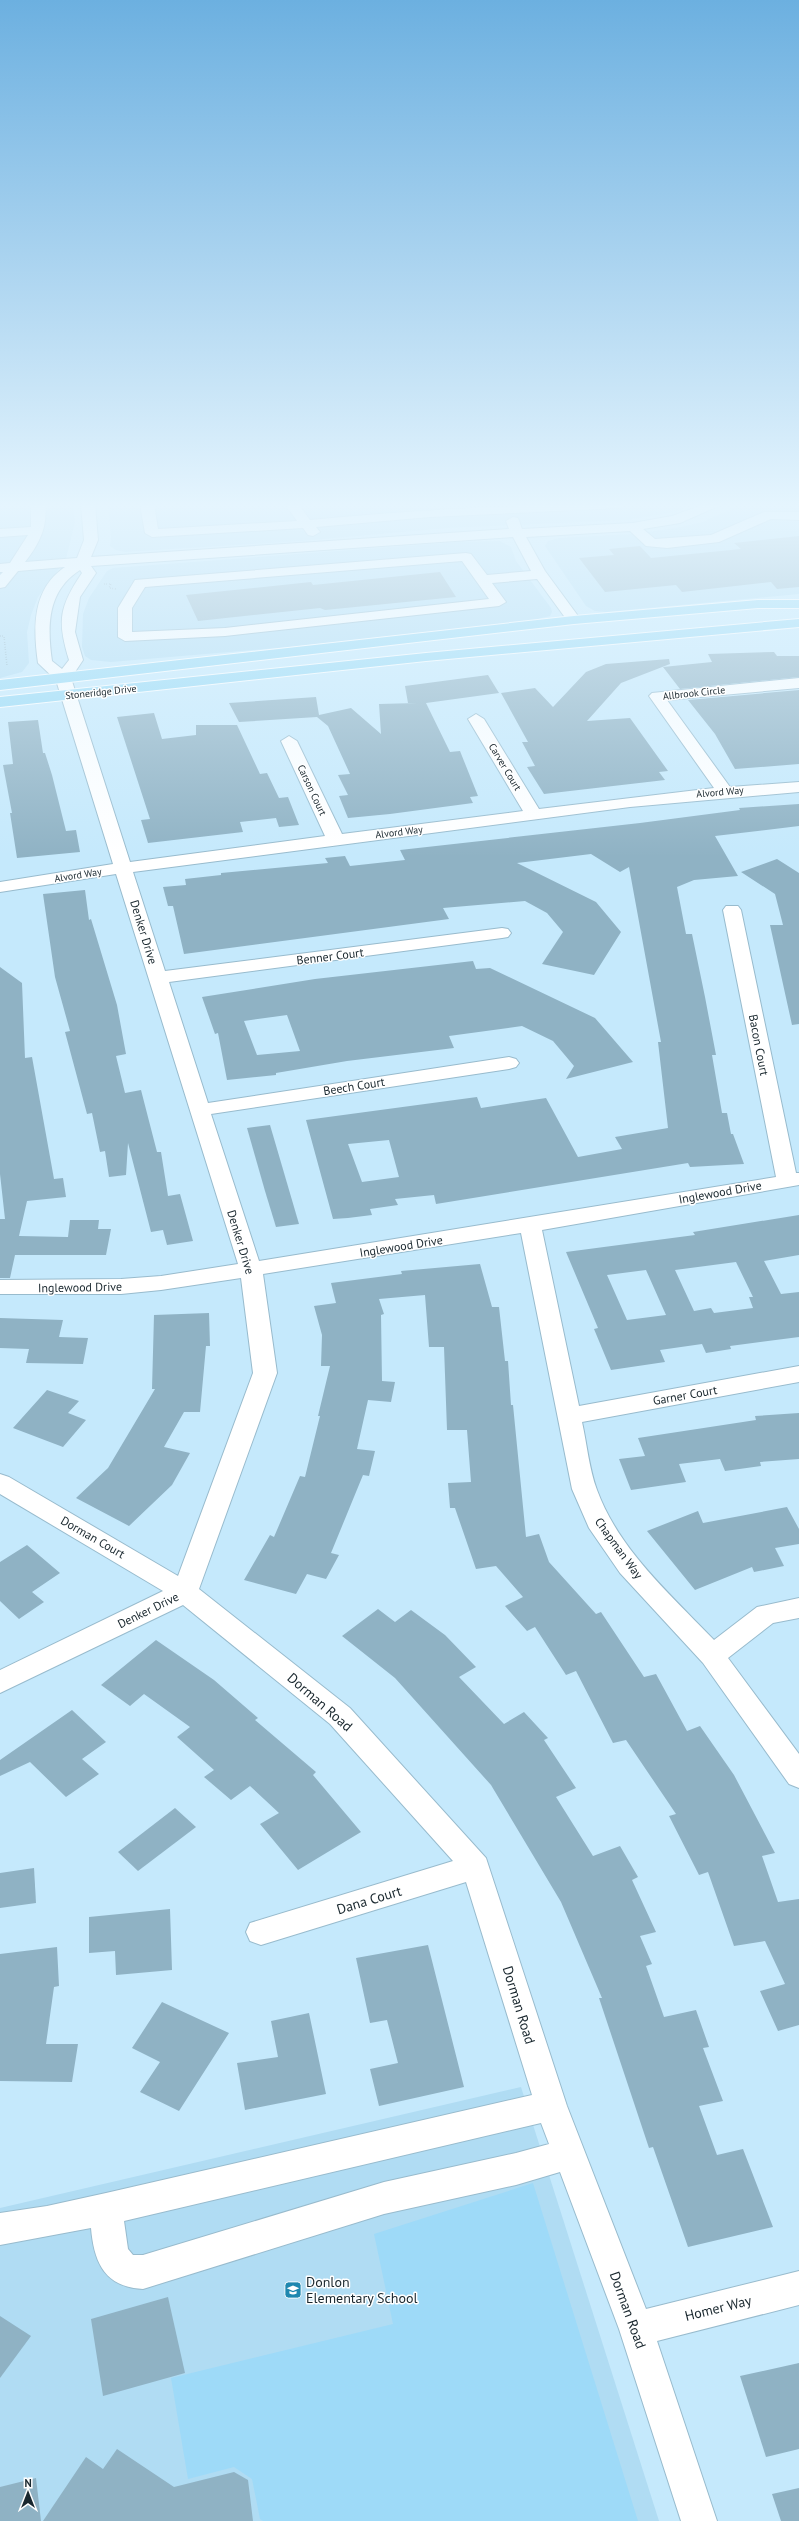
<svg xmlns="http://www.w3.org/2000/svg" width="799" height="2521" font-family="'PT Sans',sans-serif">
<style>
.built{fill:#b0dcf3}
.green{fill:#9edaf8}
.building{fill:#8fb2c4;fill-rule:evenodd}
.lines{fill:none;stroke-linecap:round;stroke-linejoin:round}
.minor-casing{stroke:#98bbcd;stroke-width:2}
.major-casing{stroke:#fff;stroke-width:2}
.path{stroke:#7a95a2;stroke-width:1.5;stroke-dasharray:0.5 2;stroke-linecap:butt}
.minor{fill:#fff;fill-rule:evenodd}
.major{fill:#95d9f5;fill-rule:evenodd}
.labels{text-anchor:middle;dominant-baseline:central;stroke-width:3;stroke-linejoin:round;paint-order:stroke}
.far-street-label{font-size:10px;fill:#19272e;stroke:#fff}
.street-label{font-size:12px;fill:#19272e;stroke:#fff}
.near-street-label{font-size:14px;fill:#19272e;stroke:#fff}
.near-poi-label{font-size:14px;fill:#19272e;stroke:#fff;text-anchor:start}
</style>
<rect width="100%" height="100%" fill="#c5e9fc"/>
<g class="built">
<path d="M0 504H73L75 522 66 559 38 597 31 615 27 632 29 663 22 672 0 678Z"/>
<path d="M108 504H697L675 512 627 520 447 528 301 541 125 552 116 550 110 546 111 537Z"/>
<path d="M741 504H799V594L606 612 595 611 586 606 545 546 548 541 559 538 633 534 676 528 703 522Z"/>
<path d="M500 541 511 547 516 561 551 608 552 612 550 616 534 620 289 647 111 662 91 660 85 656 82 647 83 614 89 598 107 571 113 568 458 542Z"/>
<path d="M521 2087 659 2521H0V2208Z"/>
</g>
<path class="green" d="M533 2183 638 2521H263L260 2519 252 2479 234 2467 188 2479 171 2378 393 2324 374 2234Z"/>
<g class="building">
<path d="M799 536V587L777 589 771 582 682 592 676 585 605 592 579 558 614 555 609 549 640 546 651 558 741 549 734 543Z"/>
<path d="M440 572 456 597 325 610 320 608 198 621 186 595 311 582 313 585Z"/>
<path d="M774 652 777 656H799V677L680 689 663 667 712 662 708 654Z"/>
<path d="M669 659 670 664 621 683 587 721 630 718 668 771 659 772 665 780 544 794 527 767 535 766 522 742H528L501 693 535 688 553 707 586 672 606 664Z"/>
<path d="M488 675 499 693 426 703 450 752 460 751 478 796 470 797 473 803 390 814 348 818 339 796 348 795 338 775 350 774 328 726 317 717 239 722 229 703 316 697 319 715 351 708 381 734 379 704 417 703H408L405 686Z"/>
<path d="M799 690V764L735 769 715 734 688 700Z"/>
<path d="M154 713 162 739 196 735V725H237L260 774 267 773 279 798 288 797 299 825 279 827 276 818 240 822 243 832 148 843 141 820 150 819 117 717Z"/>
<path d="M38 720 43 753H45L52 775 66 831 76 830 80 852 17 858 10 813H12L3 765 13 764 8 722Z"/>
<path d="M799 804V826L715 836 738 876 694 880 677 887 686 934H692L705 997 716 1055H712L722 1113H727L731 1134H733L744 1164 690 1167 688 1163 436 1204 434 1195 395 1199 398 1205 370 1209 372 1215 348 1218 333 1219 306 1120 477 1097 481 1108 546 1098 578 1157 622 1149 615 1137 668 1128 658 1042H661L629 867 620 872 591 854 517 863 596 902 621 932 594 975 542 964 563 932 547 913 525 901 443 908 449 919 184 954 173 906H168L163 887 186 885 185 879 221 875V873L328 863 325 858 345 856 350 866 405 860 400 850 640 823 740 810 739 808ZM389 1140 399 1177 362 1182 348 1144Z"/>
<path d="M777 859 799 873V1024L792 1025 770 925H783L775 894 741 872Z"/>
<path d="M85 890 89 920 91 919 117 1005 126 1054 116 1056 125 1093 141 1090 157 1152H161L168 1196 180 1194 193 1241 167 1245 163 1230 151 1232 128 1143 126 1175 109 1177 105 1151 100 1152 92 1113 87 1114 65 1032 70 1031 55 977 43 894Z"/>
<path d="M473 961 476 969 490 968 595 1018 633 1062 566 1079 574 1066 553 1041 522 1026 449 1036 454 1048 347 1061 276 1073V1075L227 1080 218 1033 215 1034 202 997 315 979ZM287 1015 300 1051 257 1055 244 1021Z"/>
<path d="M0 967 22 983 25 1058 32 1057 54 1179 63 1178 66 1197 27 1201 19 1236 68 1237 70 1220H99L98 1229H111L106 1255H15L10 1278H0V1219H5L0 1174Z"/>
<path d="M270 1125 299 1224 276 1227 265 1191 247 1128Z"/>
<path d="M799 1215V1255L764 1261 781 1294 799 1292V1337L730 1346 731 1349 706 1353 702 1344 660 1350 665 1362 611 1370 594 1329 598 1328 566 1252 695 1235 693 1232ZM736 1262 753 1297H749L753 1308 714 1313 711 1308 694 1311 675 1270ZM646 1270 666 1315 627 1320 607 1275Z"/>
<path d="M480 1264 492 1307H499L505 1361H508L511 1405H513L526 1537 539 1534 549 1562 596 1614 601 1612 644 1677 656 1674 687 1731 700 1726 734 1775 775 1853 762 1856 778 1902 799 1899V2025L778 2031 760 1991 785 1984 765 1941 734 1946 708 1872 699 1875 669 1816 676 1814 626 1740 613 1743 576 1671 566 1675 535 1627 527 1631 505 1606 523 1597 496 1566 476 1569 455 1508H450L448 1483 471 1482 467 1430H447L444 1347H429L425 1295 379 1299 384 1314 381 1315 382 1381 395 1382 391 1402 368 1400 357 1449 375 1451 369 1476 363 1475 331 1553 339 1555 326 1579 307 1574 296 1594 244 1580 270 1535 274 1537 300 1476 305 1477 320 1416H318L330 1366H321L322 1335 314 1306 336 1303 331 1283 402 1274 401 1271Z"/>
<path d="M209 1313 210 1346H206L200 1412H184L164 1447 190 1453 172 1485 129 1526 76 1498 108 1468 155 1389H152L154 1315Z"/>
<path d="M0 1318 63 1320 59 1337 88 1338 83 1364 26 1363 29 1349 0 1348Z"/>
<path d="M47 1390 79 1401 68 1413 86 1420 63 1447 13 1428Z"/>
<path d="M799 1413V1459L760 1462 761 1466 725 1471 720 1459 679 1464 686 1482 631 1490 619 1459 645 1456 638 1438 756 1420 755 1416Z"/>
<path d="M787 1507 799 1529V1544L775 1548 784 1566 754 1572 752 1567 695 1590 647 1531 698 1511 703 1523Z"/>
<path d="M27 1545 60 1573 32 1592 44 1602 19 1619 0 1601V1562Z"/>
<path d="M378 1609 395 1622 411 1610 445 1635 476 1667 459 1677 504 1724 524 1712 548 1738 544 1740 576 1788 556 1797 593 1856 620 1846 638 1877 632 1880 656 1932 640 1936 652 1964 646 1966 664 2017 696 2010 709 2047 703 2048 723 2101 699 2106 717 2155 743 2149 773 2227 688 2247 653 2147 649 2148 599 1998H602L561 1902 491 1785 395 1678 342 1636Z"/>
<path d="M156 1640 214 1680 258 1718 255 1720 316 1772 313 1775 361 1832 298 1870 260 1824 279 1813 250 1786 231 1800 204 1777 214 1770 177 1737 190 1727 144 1694 130 1706 101 1685Z"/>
<path d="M72 1710 106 1742 82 1759 99 1774 66 1797 30 1762 0 1776V1760Z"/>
<path d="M175 1808 196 1827 138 1871 118 1852Z"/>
<path d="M34 1868 36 1903 0 1908V1873Z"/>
<path d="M170 1909 172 1970 116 1975 115 1951 89 1953V1917Z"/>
<path d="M428 1945 464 2087 379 2106 370 2069 398 2063 387 2020 370 2023 356 1958Z"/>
<path d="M57 1947 59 1986 54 1987 46 2044H78L72 2082 0 2081V1954Z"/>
<path d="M162 2002 229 2033 179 2111 140 2092 160 2062 132 2048Z"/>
<path d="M309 2013 326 2094 245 2110 237 2063 278 2057 271 2021Z"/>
<path d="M168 2297 185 2373 103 2396 91 2319Z"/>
<path d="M0 2316 31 2336 0 2378Z"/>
<path d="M799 2363V2449L766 2457 740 2376Z"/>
<path d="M117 2449 174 2487 234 2472 248 2480 253 2521H43L86 2457 103 2469Z"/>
<path d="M36 2478 41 2521H0V2487Z"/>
<path d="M799 2488V2521H781L772 2494Z"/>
</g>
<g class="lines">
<g class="minor-casing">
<g id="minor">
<path d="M31 504H45C48 527 39 544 25 562L77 558 84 540 81 504H95L98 540 91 557 509 529 506 521 513 517 518 518 522 529 633 523 672 516 705 504H723L680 523 643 529 655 539 711 535 764 512H799V520L771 519 719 542 667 548 646 546 630 531 526 537 545 571 581 620 574 624 569 623 537 579 492 583 506 602 499 606 225 636 125 641 118 637V608L135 580 466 553 471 554 487 575 531 571 513 537 91 566 96 573 80 597 75 632 83 660 71 678 130 862 325 836 281 741 289 736 297 741 342 834 523 811 468 719 476 714 484 719 539 809 714 788 649 696 652 693 799 678V688L667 700 730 787 799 782V792L630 807 133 872 165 971 502 928 508 929 511 933 508 937 502 938 169 982 208 1103 509 1057 516 1059 519 1063 516 1067 509 1069 211 1114 259 1261 776 1177 723 910 726 906H738L741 910 796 1173H799V1185L542 1230 579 1406 799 1366V1382L582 1422C587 1444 589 1469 597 1490 619 1550 671 1595 714 1640L757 1607 799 1598V1618L773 1623 728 1658 799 1754V1788L789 1784 703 1663 620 1573 589 1528 572 1489 521 1233 263 1274 277 1373 199 1589 350 1708 486 1858 567 2106 646 2309 799 2271V2305L657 2341 717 2521H681L619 2329 560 2172 516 2185 384 2214 143 2289C105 2287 94 2263 91 2228L0 2245V2213L47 2206 106 2193 532 2095 466 1882 261 1945 250 1941 246 1932 250 1923 453 1861 330 1724 183 1605 0 1693V1670L163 1591 0 1494V1474L9 1477 178 1576 253 1373 241 1278 161 1290 121 1294H0V1280L121 1279 161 1276 238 1264 116 874 0 892V882L113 864 56 680 38 663C33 628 32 589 65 567L18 571 5 587 0 588V575L3 572H0V564L10 563 28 535 0 537V529L31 527ZM462 561 489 599 225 628 132 632V608L145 587ZM80 570 82 573C59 607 57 621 69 660L62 669 52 661C47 626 47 591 80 570ZM541 2123 549 2144 516 2153 384 2182 143 2255H133L128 2249 124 2221Z"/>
<path d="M140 504H154L158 529 297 521 285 504H298L310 520C416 510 520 504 625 504L619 508 430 517 316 527 320 532 313 536 308 535 303 528 152 537 145 533Z"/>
</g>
</g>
<g class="major-casing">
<g id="major">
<path d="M758 600H799V608H758L574 624 0 690V680L574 616Z"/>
<path d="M799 619V627L426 661 0 707V697L426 653Z"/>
</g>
</g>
<g class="path">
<path d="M104 584H111L109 588 116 589"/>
<path d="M0 636H4L7 666"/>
</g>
<use href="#minor" class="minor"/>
<use href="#major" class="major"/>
</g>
<linearGradient id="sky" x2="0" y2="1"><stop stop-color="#6cb0e0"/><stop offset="0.59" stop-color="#e5f5fe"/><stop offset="1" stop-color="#e5f5fe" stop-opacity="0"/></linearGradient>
<rect width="799" height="857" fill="url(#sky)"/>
<defs>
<g id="school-square" transform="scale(0.9)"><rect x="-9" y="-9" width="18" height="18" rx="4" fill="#1e87af" stroke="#fff"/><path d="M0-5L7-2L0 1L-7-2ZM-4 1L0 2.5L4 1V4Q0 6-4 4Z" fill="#fff"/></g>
</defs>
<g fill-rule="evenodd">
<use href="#school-square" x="293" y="2290"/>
</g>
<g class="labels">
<g class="far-street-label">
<text transform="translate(101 692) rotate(-6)">Stoneridge Drive</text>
<text transform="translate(694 693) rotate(-6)">Allbrook Circle</text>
<text transform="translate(505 767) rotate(59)">Carver Court</text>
<text transform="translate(312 790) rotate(65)">Carson Court</text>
<text transform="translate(720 792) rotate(-5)">Alvord Way</text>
<text transform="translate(399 832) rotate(-7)">Alvord Way</text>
<text transform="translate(78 875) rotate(-9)">Alvord Way</text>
</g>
<g class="street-label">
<text transform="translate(144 932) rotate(73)">Denker Drive</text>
<text transform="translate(330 956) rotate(-7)">Benner Court</text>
<text transform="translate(759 1045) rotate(79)">Bacon Court</text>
<text transform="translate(354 1086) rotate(-9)">Beech Court</text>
<text transform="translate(720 1192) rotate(-10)">Inglewood Drive</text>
<text transform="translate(241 1242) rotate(73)">Denker Drive</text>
<text transform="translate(401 1246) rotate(-9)">Inglewood Drive</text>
<text transform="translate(80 1287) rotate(-1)">Inglewood Drive</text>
<text transform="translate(685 1395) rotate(-10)">Garner Court</text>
<text transform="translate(93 1537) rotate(30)">Dorman Court</text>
<text transform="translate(619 1548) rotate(54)">Chapman Way</text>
<text transform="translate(148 1610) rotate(-26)">Denker Drive</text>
</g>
<g class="near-street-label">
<text transform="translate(320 1702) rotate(41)">Dorman Road</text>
<text transform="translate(369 1900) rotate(-17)">Dana Court</text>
<text transform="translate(519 2005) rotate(73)">Dorman Road</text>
<text transform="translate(718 2308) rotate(-14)">Homer Way</text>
<text transform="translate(628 2310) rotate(70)">Dorman Road</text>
</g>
<g class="near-poi-label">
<text x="306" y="2282">Donlon<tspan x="306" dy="16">Elementary School</tspan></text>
</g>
</g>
<g transform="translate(28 2493)" stroke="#ffffff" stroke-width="3" paint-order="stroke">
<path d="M0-3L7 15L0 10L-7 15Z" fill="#19272e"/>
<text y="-6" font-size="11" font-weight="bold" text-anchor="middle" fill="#19272e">N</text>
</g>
</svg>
